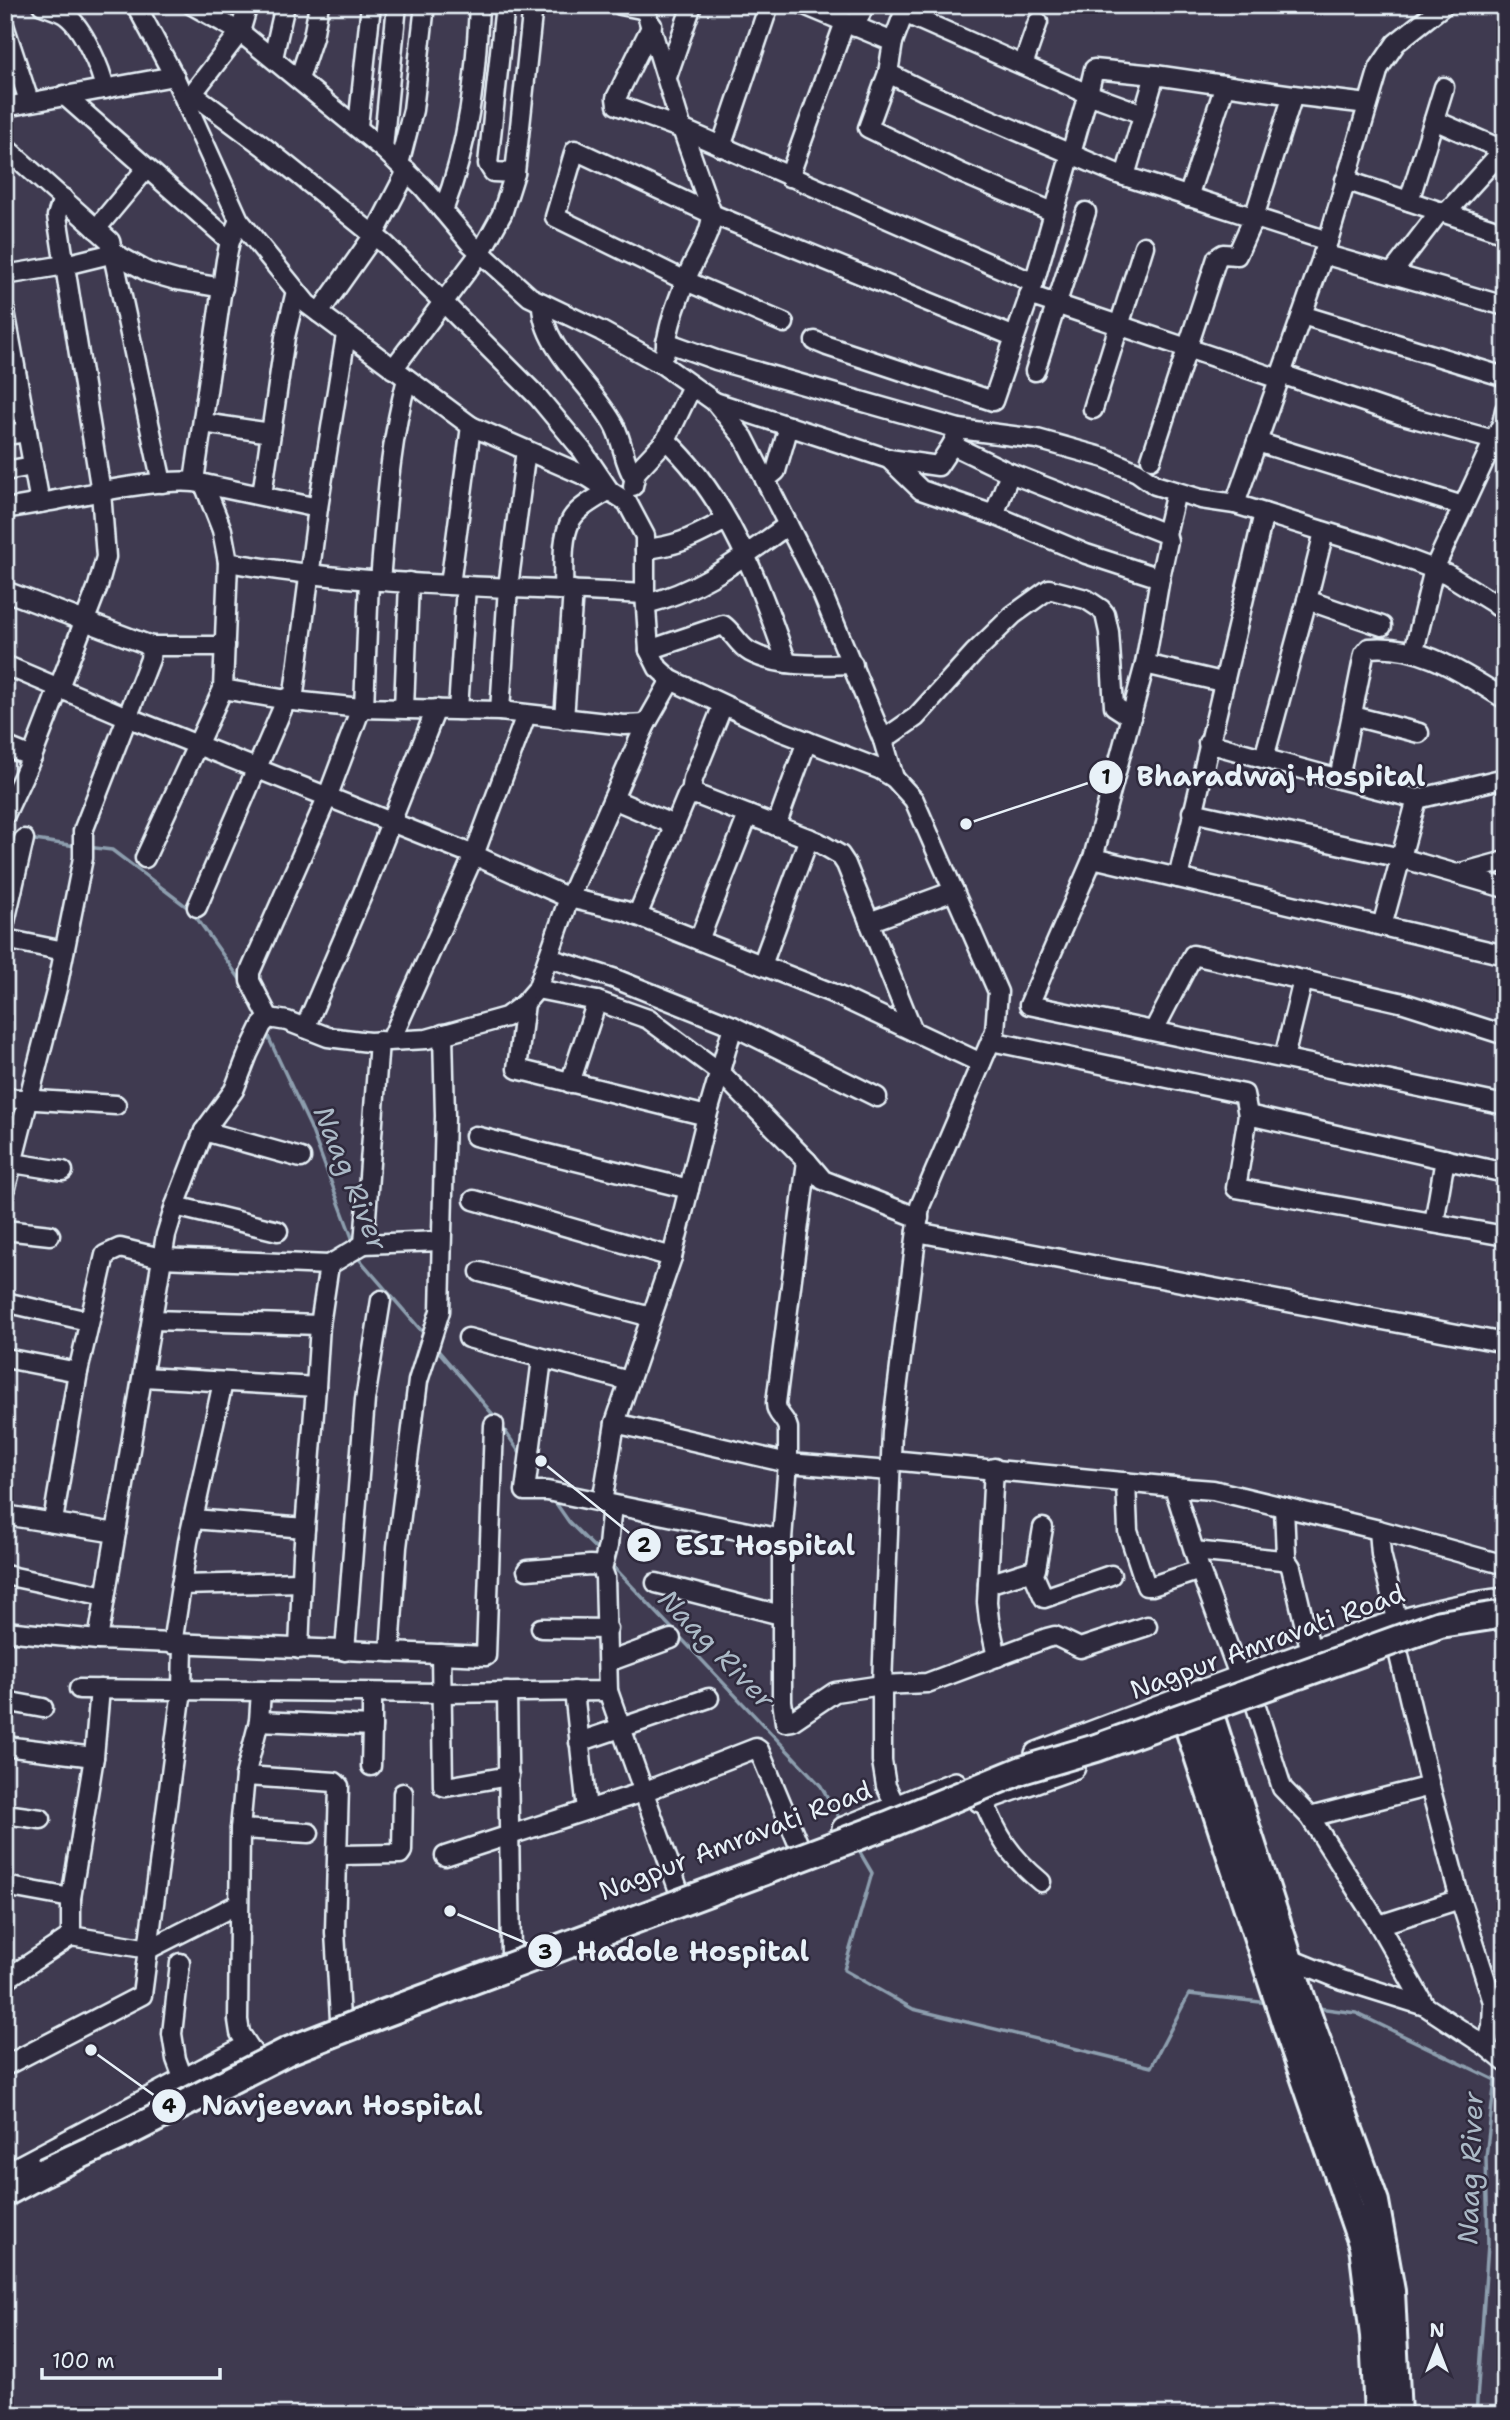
<svg xmlns="http://www.w3.org/2000/svg" width="1510" height="2420" font-family="'Shantell Sans',sans-serif">
<style>
.lines{fill:none;stroke-linecap:round;stroke-linejoin:round}
.stream{stroke:#8d9eae;stroke-width:3.5}
.minor-casing{stroke:#e8f1f8;stroke-width:23}
.major-casing{stroke:#e8f1f8;stroke-width:28}
.highway-casing{stroke:#e8f1f8;stroke-width:32}
.minor{stroke:#2f2a3d;stroke-width:18}
.major{stroke:#2f2a3d;stroke-width:23}
.highway{stroke:#2f2a3d;stroke-width:26}
.highway-bridge-casing{stroke:#e8f1f8;stroke-width:32;stroke-linecap:butt}
.highway-bridge{stroke:#2f2a3d;stroke-width:26}
.labels{text-anchor:middle;dominant-baseline:central;stroke-width:5;stroke-linejoin:round;paint-order:stroke}
.street-label{font-size:26px;fill:#e8f1f8;stroke:#2f2a3d}
.water-label{font-size:28px;font-style:italic;fill:#abb9c6;stroke:#2f2a3d}
.leader{fill:none;stroke:#e8f1f8;stroke-width:2.5}
.callout-dot{fill:#e8f1f8;stroke:#2f2a3d;stroke-width:2.5}
.mark-label{font-size:21px;text-anchor:middle;font-weight:bold;fill:#111}
.callout-label{font-size:28px;text-anchor:middle;font-weight:bold;fill:#e8f1f8;stroke:#2f2a3d;stroke-width:5;stroke-linejoin:round;paint-order:stroke}
</style>
<rect width="100%" height="100%" fill="#3f3a50"/>
<filter id="ink" filterUnits="userSpaceOnUse"><feTurbulence type="fractalNoise" baseFrequency=".0143" numOctaves="2"/><feDisplacementMap in="SourceGraphic" scale="14" xChannelSelector="R" yChannelSelector="G"/><feConvolveMatrix kernelMatrix="1 2 1 2 8 2 1 2 1" color-interpolation-filters="sRGB"/></filter>
<g filter="url(#ink)">
<g class="lines">
<g class="stream">
<path d="M5 837 17 838"/>
<path d="M28 839 76 846"/>
<path d="M87 847 112 850 191 910 242 982"/>
<path d="M265 1030 310 1126 354 1243"/>
<path d="M358 1253 360 1260 426 1336"/>
<path d="M435 1347 496 1418"/>
<path d="M501 1425 522 1456"/>
<path d="M553 1499 569 1522 601 1554"/>
<path d="M609 1562 821 1786 841 1821"/>
<path d="M858 1849 872 1873 844 1970 913 2009 1151 2067 1189 1994 1269 2003"/>
<path d="M1318 2008 1356 2013 1495 2080 1486 2157 1488 2244 1476 2415"/>
</g>
<g class="minor-casing">
<g id="minor">
<path d="M42 5C49 8 61 11 67 16 83 28 101 69 105 89"/>
<path d="M136 5 174 76 239 220 307 304 471 426 588 477 627 502 645 536V594L649 650 658 668 671 680 778 730 879 769 894 778 914 800 998 992 995 1031 920 1206 892 1431 882 1685V1761L886 1786 902 1819"/>
<path d="M192 5 240 32 248 5"/>
<path d="M505 5 488 164 493 172 515 173"/>
<path d="M621 5 646 10"/>
<path d="M644 5 682 129 712 214C711 234 698 252 690 270 679 297 668 323 665 353"/>
<path d="M804 5 893 42 888 73 924 91 1118 174 1328 241 1235 504 1375 547 1447 574 1505 610"/>
<path d="M652 25 616 98 617 105 682 129 1034 283"/>
<path d="M855 27 864 5"/>
<path d="M5 28 29 101"/>
<path d="M273 58 285 5"/>
<path d="M1023 65 1038 22"/>
<path d="M888 73 868 128 961 173 1053 212"/>
<path d="M667 77 692 5"/>
<path d="M299 79 313 37 319 5"/>
<path d="M192 93 263 146 386 245 538 397 582 450 609 490C596 499 576 508 570 522 561 541 564 569 563 590"/>
<path d="M64 95 230 241"/>
<path d="M1293 95 1368 104"/>
<path d="M186 102 240 32 383 149 423 187 470 243 530 297 601 331 663 365 715 402 744 438 820 588 883 740 894 778"/>
<path d="M5 107 174 76"/>
<path d="M1143 114 1088 94 1094 69 1155 75 1293 95 1254 217 1237 255 1223 254 1217 258 1151 459"/>
<path d="M1434 120 1503 150"/>
<path d="M358 126 371 5"/>
<path d="M5 147 110 241 162 483"/>
<path d="M721 147 769 5"/>
<path d="M383 149 397 5"/>
<path d="M399 164 413 110 425 5"/>
<path d="M1125 176 1155 75"/>
<path d="M789 177 845 22"/>
<path d="M1345 180 1505 233"/>
<path d="M1188 197 1225 85"/>
<path d="M1409 201 1444 87"/>
<path d="M443 211C469 145 476 76 479 5"/>
<path d="M1446 213 1505 148"/>
<path d="M96 229 146 169"/>
<path d="M1328 241 1379 68 1396 43 1444 5"/>
<path d="M1323 254 1505 306"/>
<path d="M1393 272 1440 211"/>
<path d="M5 275 65 265 114 253 148 272 176 280 223 288"/>
<path d="M1029 295 1279 379"/>
<path d="M542 303C541 349 595 387 615 427 623 443 624 463 634 478"/>
<path d="M5 311 40 503C77 497 172 474 204 484L222 530 228 562C365 587 505 586 645 594"/>
<path d="M319 313 374 235 407 171"/>
<path d="M1302 315 1505 377"/>
<path d="M784 323 686 281 555 217 575 150 712 214 1015 337 1034 283 1088 94 904 13 893 42"/>
<path d="M815 341 827 346 993 401 1015 337"/>
<path d="M666 342 716 360 959 429 1037 439 1105 458 1137 472 1155 485 1201 499 1235 504"/>
<path d="M393 369 481 252 502 214 515 173 533 5"/>
<path d="M1035 371 1086 212"/>
<path d="M1281 374 1399 414 1494 440 1502 424 1505 410"/>
<path d="M715 402 889 459 921 490 994 515 1086 554 1160 578 1168 541 1166 534 1010 473 952 445 959 429"/>
<path d="M1093 409 1144 246"/>
<path d="M203 423 271 433"/>
<path d="M5 435 27 432"/>
<path d="M666 440C729 499 759 583 787 663"/>
<path d="M1257 442 1463 506"/>
<path d="M889 459 938 466 952 445"/>
<path d="M5 471 33 466"/>
<path d="M765 480 776 471 789 426"/>
<path d="M194 481 226 260 230 241 239 220"/>
<path d="M204 484 318 508 346 335"/>
<path d="M633 486 636 472 666 440 692 386"/>
<path d="M262 495 285 337 296 291"/>
<path d="M5 509 40 503"/>
<path d="M994 515 1010 473"/>
<path d="M1324 532 1307 600 1382 626"/>
<path d="M1166 534 1176 492"/>
<path d="M645 549C680 546 695 536 726 520"/>
<path d="M228 562 223 689 293 701 361 708 500 711 624 725 646 724 569 898 537 989 525 1003 506 1017 427 1039 369 1042 328 1037 287 1021 269 1018 262 1025 248 1054 234 1090 204 1131 175 1206 166 1235 98 1640 486 1656 494 1425"/>
<path d="M1160 578 1145 664 1093 858 1029 1005 1505 1105"/>
<path d="M380 581C386 512 389 446 407 379"/>
<path d="M450 585 471 426"/>
<path d="M5 591 151 646 150 659 83 831V858L57 988 5 1191"/>
<path d="M646 604C702 590 741 558 788 525"/>
<path d="M1497 606 1505 589"/>
<path d="M151 646H225"/>
<path d="M649 650 723 625C733 632 738 645 750 652 780 668 820 665 853 664"/>
<path d="M1414 651 1434 569 1494 440 1505 441"/>
<path d="M1145 664 1222 682"/>
<path d="M5 665 127 717 474 855 569 898 625 911 832 993 981 1063"/>
<path d="M293 701 318 508"/>
<path d="M364 708 369 580"/>
<path d="M404 708 409 582"/>
<path d="M458 710 466 586"/>
<path d="M500 711 508 587 526 450"/>
<path d="M1353 716 1419 733"/>
<path d="M564 719 573 590"/>
<path d="M646 724 671 680"/>
<path d="M883 740 916 717 974 653 1013 615 1049 589 1086 599 1101 609 1105 614 1109 632 1114 706 1131 717"/>
<path d="M1208 743 1339 779 1364 654 1369 648C1421 643 1462 673 1505 699"/>
<path d="M5 746 32 757"/>
<path d="M1264 758 1307 600"/>
<path d="M1339 779 1417 799 1505 778"/>
<path d="M691 794 693 779 723 705"/>
<path d="M613 799 674 825"/>
<path d="M1192 812 1401 858 1505 888"/>
<path d="M5 815 32 757 98 586 106 557 101 492 57 216 63 198"/>
<path d="M776 826 807 741"/>
<path d="M145 858 223 689"/>
<path d="M1093 858 1505 955"/>
<path d="M1457 874 1505 861"/>
<path d="M1178 878 1264 513"/>
<path d="M197 907 287 698"/>
<path d="M637 916 687 796 697 795 818 842 840 855 846 864 913 1031"/>
<path d="M5 922 24 839"/>
<path d="M869 922 954 891"/>
<path d="M1382 926 1417 799"/>
<path d="M5 939 64 951"/>
<path d="M699 940 748 815"/>
<path d="M549 958 613 978 733 1026 877 1097"/>
<path d="M762 965 809 838"/>
<path d="M537 989 597 1001 648 1019 721 1073 807 1161 823 1180 919 1218"/>
<path d="M525 1003 517 1069 707 1116 672 1257 615 1423 602 1503"/>
<path d="M269 1018 250 981V972L327 798 361 708"/>
<path d="M305 1028 363 893 436 709"/>
<path d="M1154 1030 1193 955 1404 1003 1505 1035"/>
<path d="M391 1040 474 855 526 715"/>
<path d="M379 1041 364 1244 440 1241"/>
<path d="M991 1041 1244 1094 1248 1115"/>
<path d="M1284 1058 1303 980"/>
<path d="M570 1083 597 1001"/>
<path d="M5 1098 116 1105"/>
<path d="M707 1116 733 1026"/>
<path d="M204 1131 301 1158"/>
<path d="M475 1136 689 1189"/>
<path d="M807 1161 776 1403C776 1415 785 1417 788 1428V1463L890 1471"/>
<path d="M13 1163 63 1171"/>
<path d="M1505 1173 1248 1115 1236 1188 1505 1236"/>
<path d="M474 1200 672 1257"/>
<path d="M175 1206 278 1231"/>
<path d="M1434 1223 1445 1159"/>
<path d="M5 1230 50 1235"/>
<path d="M917 1232 1505 1343"/>
<path d="M480 1272 651 1317"/>
<path d="M5 1302 88 1321"/>
<path d="M152 1320 320 1325 316 1387"/>
<path d="M320 1325 329 1265 364 1244"/>
<path d="M468 1338 629 1381"/>
<path d="M5 1358 78 1372 105 1255 120 1248 161 1258 329 1265"/>
<path d="M542 1359 525 1491H547L782 1539"/>
<path d="M144 1377 316 1387 303 1555 299 1649"/>
<path d="M615 1423 788 1463 782 1539V1701L785 1722 792 1721 835 1692 882 1685 927 1683 1047 1638 1055 1636 1080 1648 1147 1626"/>
<path d="M891 1460 1174 1487 1200 1570 1240 1678"/>
<path d="M994 1468 987 1602 989 1620 997 1657"/>
<path d="M1126 1482 1128 1531 1146 1586H1152L1200 1570"/>
<path d="M1174 1487 1213 1490 1379 1530 1505 1565"/>
<path d="M5 1515 116 1533"/>
<path d="M193 1519 305 1528"/>
<path d="M53 1521 78 1372"/>
<path d="M1379 1530 1381 1554 1398 1623"/>
<path d="M1194 1551 1282 1560 1286 1555 1284 1507"/>
<path d="M1285 1558 1291 1567 1311 1652"/>
<path d="M602 1569 608 1546 612 1505"/>
<path d="M1032 1571 1044 1598 1111 1575"/>
<path d="M5 1575 105 1596"/>
<path d="M656 1583 781 1615"/>
<path d="M988 1584 1036 1569 1043 1528"/>
<path d="M181 1585 301 1582"/>
<path d="M541 1628 608 1629"/>
<path d="M5 1631 98 1640"/>
<path d="M172 1644 188 1542 223 1382"/>
<path d="M345 1651 365 1400 381 1300"/>
<path d="M1398 1651 1430 1786 1460 1899 1493 2002 1492 2026 1487 2047"/>
<path d="M390 1652 397 1547 418 1381 440 1311 445 1116 443 1034"/>
<path d="M441 1654 443 1786 446 1787 509 1776"/>
<path d="M608 1662 671 1639"/>
<path d="M79 1689 442 1693 608 1691 605 1577C602 1568 600 1565 590 1565L527 1570"/>
<path d="M574 1691 587 1810"/>
<path d="M608 1691 680 1894"/>
<path d="M507 1692 511 1955"/>
<path d="M5 1701 43 1708"/>
<path d="M1255 1703 1282 1788 1310 1817 1379 1925 1425 2006"/>
<path d="M259 1721 372 1726V1693"/>
<path d="M579 1742 709 1698"/>
<path d="M5 1746 94 1757 100 1689"/>
<path d="M371 1766 372 1726"/>
<path d="M245 1776 335 1782 339 1786 335 1932 340 2019"/>
<path d="M983 1799C998 1837 1009 1855 1041 1882"/>
<path d="M5 1814 41 1819"/>
<path d="M1310 1817 1430 1786"/>
<path d="M240 1829 309 1833"/>
<path d="M338 1855 400 1854 402 1851 403 1793"/>
<path d="M445 1856 643 1792 756 1748 759 1750 800 1848"/>
<path d="M5 1886 71 1898 94 1757"/>
<path d="M71 1898V1936"/>
<path d="M1379 1925 1460 1899"/>
<path d="M1290 1959 1342 1980 1425 2006 1487 2047 1505 2062"/>
<path d="M180 1963 172 2034 176 2059 183 2078"/>
<path d="M5 1980 71 1936 149 1949 238 1904"/>
<path d="M255 2056 240 2033 238 2020 240 1829 245 1776 259 1721 261 1691"/>
<path d="M5 2066 142 1995 182 1690 183 1645"/>
<path d="M5 2173 239 2049 247 2050 252 2058"/>
</g>
</g>
<g class="major-casing">
<g id="major">
<path d="M1037 1754C1121 1722 1206 1690 1290 1660 1360 1634 1431 1608 1505 1600"/>
<path d="M980 1800 1073 1767"/>
<path d="M844 1829 955 1784"/>
</g>
</g>
<g class="highway-casing">
<g id="highway">
<path d="M1200 1693 1211 1718 1301 1997 1375 2202 1391 2291 1397 2415"/>
<path d="M1180 1701 1287 2027 1363 2246 1374 2336 1378 2415"/>
<path d="M5 2193 44 2172"/>
</g>
</g>
<use href="#minor" class="minor"/>
<use href="#major" class="major"/>
<use href="#highway" class="highway"/>
<g class="highway-bridge-casing">
<path id="highway-bridge" d="M44 2172 127 2133 288 2051 377 2016 888 1825 1022 1770 1096 1748 1440 1624 1505 1614"/>
</g>
<use href="#highway-bridge" class="highway-bridge"/>
</g>
</g>
<g class="labels">
<g class="street-label">
<text transform="translate(1267 1641) rotate(-20)">Nagpur Amravati Road</text>
<text transform="translate(735 1840) rotate(-21)">Nagpur Amravati Road</text>
</g>
<g class="water-label">
<text transform="translate(351 1178) rotate(68)">Naag River</text>
<text transform="translate(717 1649) rotate(46)">Naag River</text>
<text transform="translate(1470 2168) rotate(-88)">Naag River</text>
</g>
</g>
<path class="leader" d="M966 824L1106 777M541 1461L644 1545M450 1911L545 1951M91 2050L169 2106"/>
<g class="callout-dot">
<circle cx="966" cy="824" r="7"/>
<circle cx="541" cy="1461" r="7"/>
<circle cx="450" cy="1911" r="7"/>
<circle cx="91" cy="2050" r="7"/>
<circle cx="1106" cy="777" r="18"/>
<circle cx="644" cy="1545" r="18"/>
<circle cx="545" cy="1951" r="18"/>
<circle cx="169" cy="2106" r="18"/>
</g>
<g class="mark-label">
<text x="1106" y="784">1</text>
<text x="644" y="1552">2</text>
<text x="545" y="1959">3</text>
<text x="169" y="2113">4</text>
</g>
<g class="callout-label">
<text x="1281" y="786">Bharadwaj Hospital</text>
<text x="765" y="1555">ESI Hospital</text>
<text x="693" y="1961">Hadole Hospital</text>
<text x="342" y="2115">Navjeevan Hospital</text>
</g>
<rect width="1510" height="2420" fill="none" stroke="#2f2a3d" stroke-width="28"/>
<rect x="14" y="14" width="1482" height="2392" fill="none" stroke="#e8f1f8" stroke-width="2.5" filter="url(#ink)"/>
<g transform="translate(1437 2347)" stroke="#2f2a3d" stroke-width="5" paint-order="stroke">
<path d="M0-5L12 26L0 18L-12 26Z" fill="#e8f1f8"/>
<text y="-10" font-size="19" font-weight="bold" text-anchor="middle" fill="#e8f1f8">N</text>
</g>
<path d="M42 2368v10h178v-10" fill="none" stroke="#e8f1f8" stroke-width="3.5"/>
<text x="52" y="2368" font-size="21" fill="#e8f1f8" stroke="#2f2a3d" stroke-width="5" paint-order="stroke">100 m</text>
</svg>
